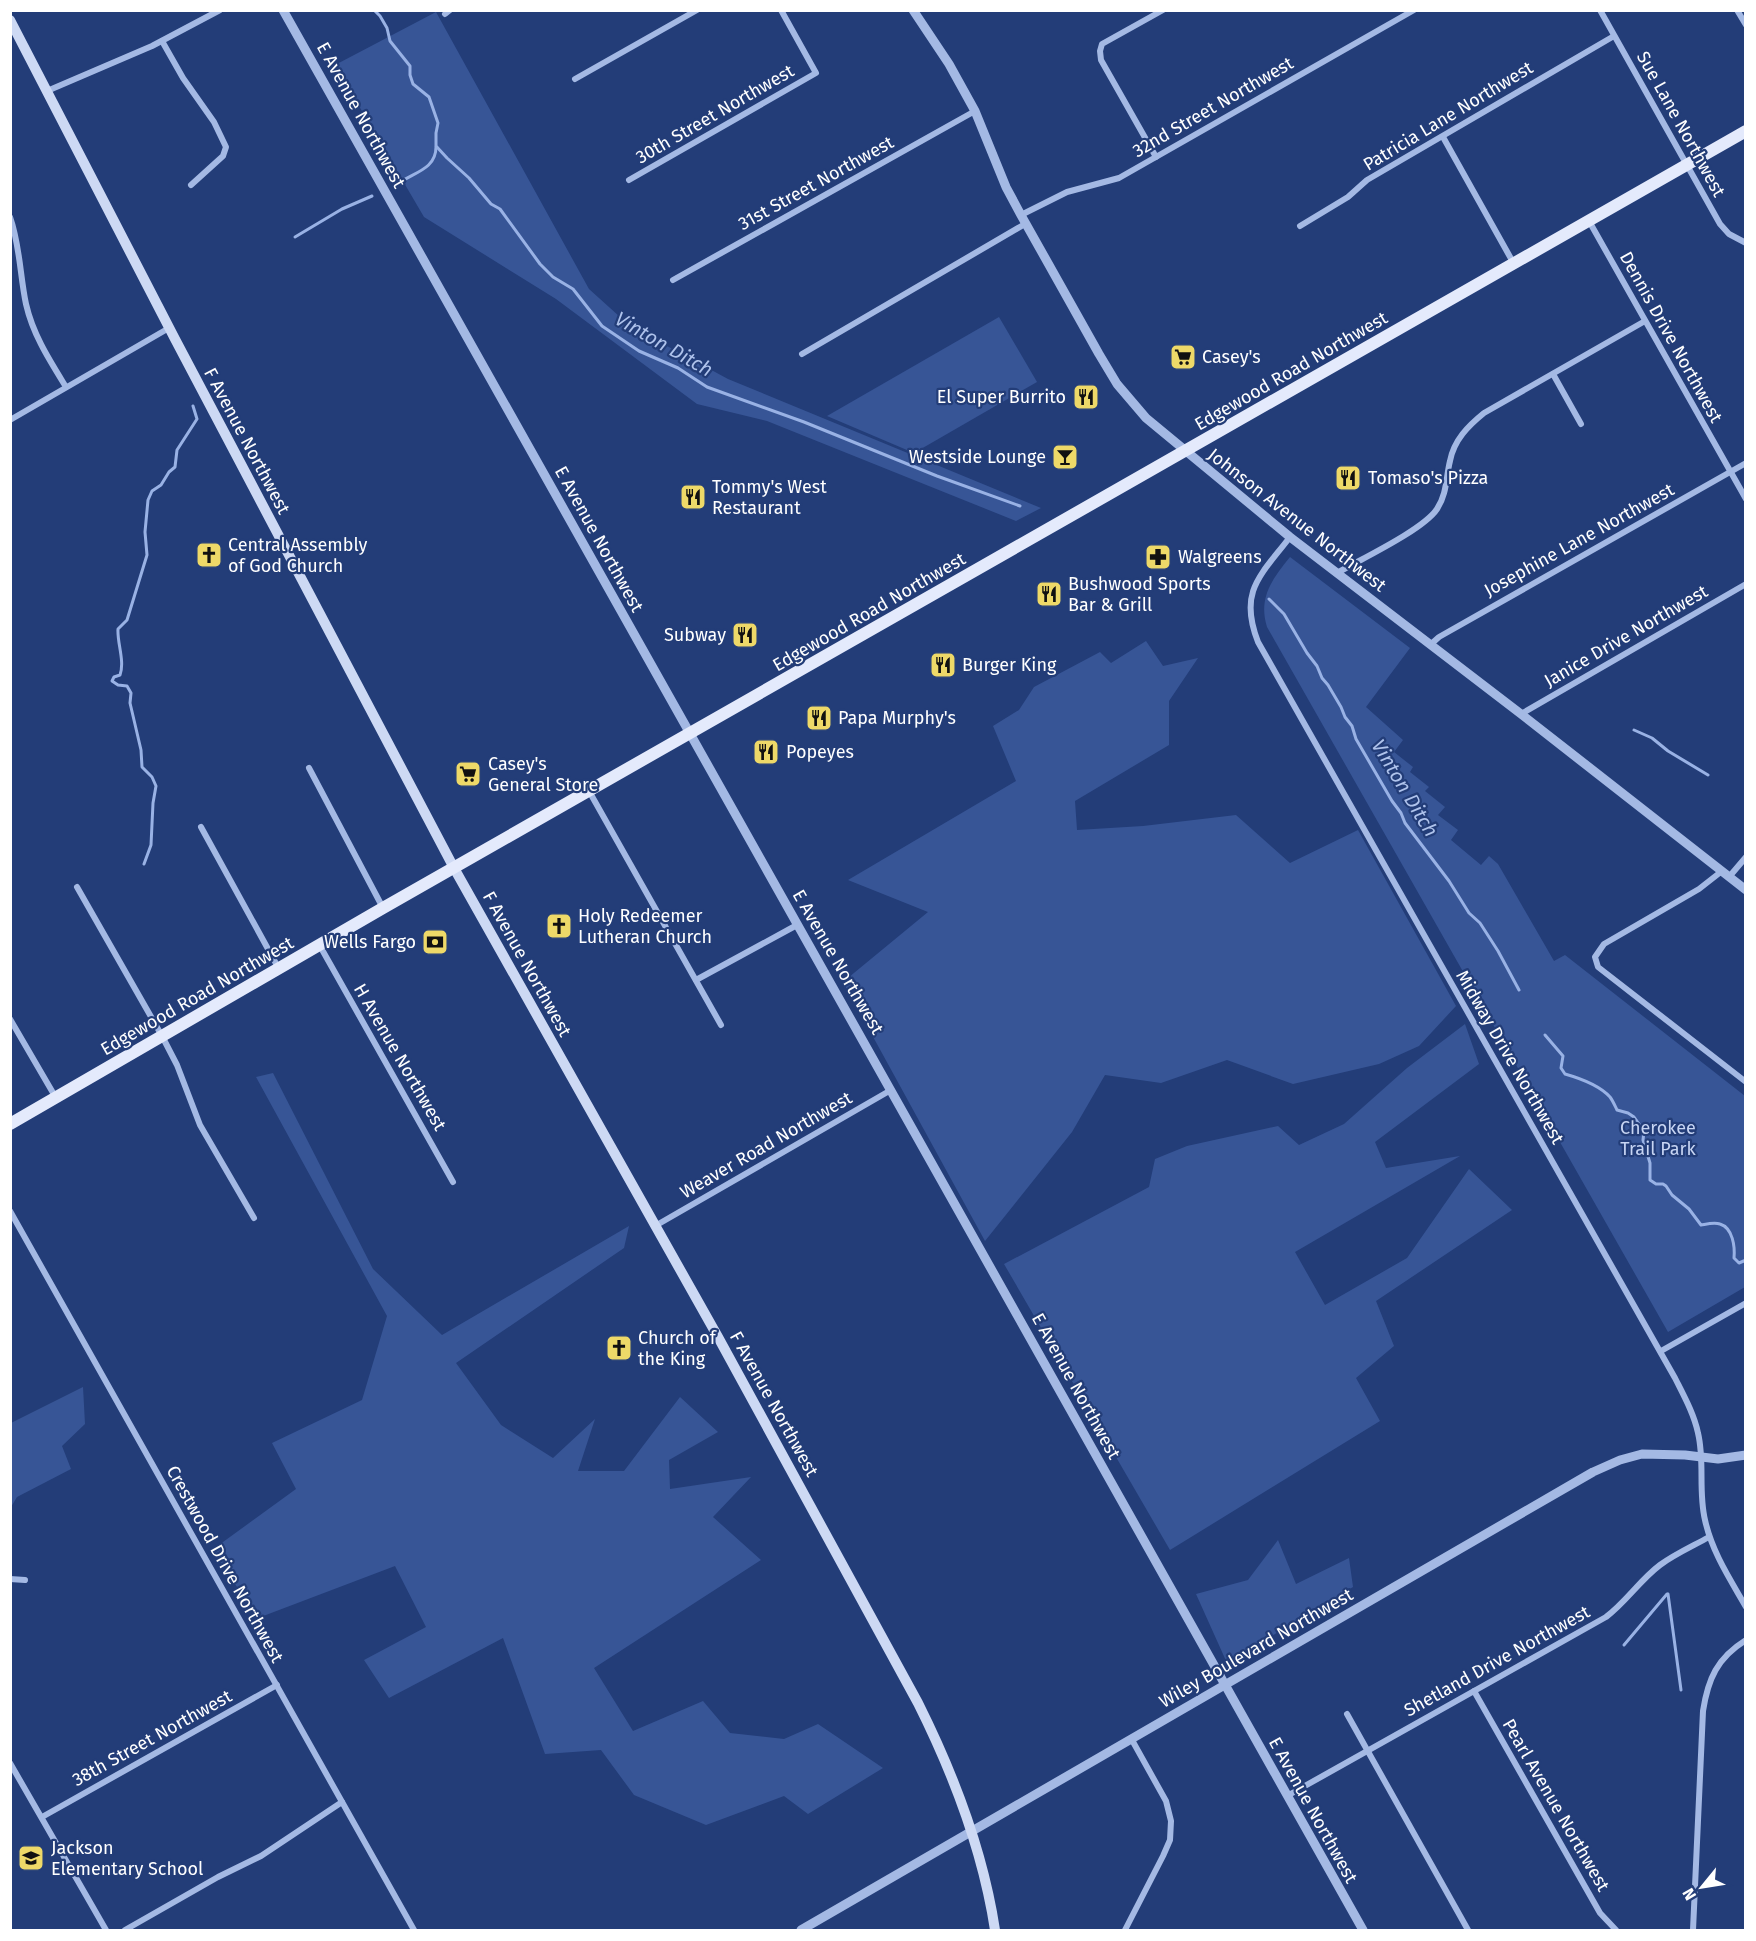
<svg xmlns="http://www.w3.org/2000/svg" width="1756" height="1941" font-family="'Fira Sans',sans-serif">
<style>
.green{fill:#375596}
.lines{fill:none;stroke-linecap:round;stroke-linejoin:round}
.stream{stroke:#99b2e5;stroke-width:3}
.minor{stroke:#a4b9e4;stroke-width:6}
.tertiary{stroke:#a4b9e4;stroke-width:9}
.secondary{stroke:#cdd9f4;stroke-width:10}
.primary{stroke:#e4eafc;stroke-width:12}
.labels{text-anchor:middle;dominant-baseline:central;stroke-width:4.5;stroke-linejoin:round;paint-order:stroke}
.street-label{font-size:18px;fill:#fff;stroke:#233d78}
.poi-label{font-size:18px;fill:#fff;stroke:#233d78;text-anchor:start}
.park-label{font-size:18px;fill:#c7d5f3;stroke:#233d78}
.water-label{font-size:20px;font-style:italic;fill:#afc3ec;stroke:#233d78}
</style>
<rect width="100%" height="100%" fill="#233d78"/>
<g class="green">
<path d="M436 12 589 289 630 326 728 379 1041 508 1016 521 767 421 697 404 556 299 424 217 335 65Z"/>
<path d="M999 317 1037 382 914 453 827 416Z"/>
<path d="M1290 557 1410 648 1366 707 1403 740 1394 752 1413 767 1410 772 1429 787 1425 791 1445 807 1438 815 1458 830 1451 840 1481 865 1489 856 1498 864 1554 961 1565 955 1745 1096V1287L1668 1332 1267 627C1258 598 1272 579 1290 557Z"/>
<path d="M1146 641 1163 666 1198 658 1169 701V745L1075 801 1077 830 1143 826 1236 815 1290 863 1358 830 1456 1006 1419 1046 1379 1064 1293 1084 1227 1060 1161 1083 1105 1075 1072 1132 985 1241 843 982 928 912 848 880 1016 781 993 726 1019 710 1034 687 1100 652 1111 663Z"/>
<path d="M1465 1024 1479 1064 1375 1142 1386 1168 1460 1156 1295 1252 1325 1305 1407 1258 1469 1169 1512 1210 1376 1301 1394 1346 1356 1378 1380 1421 1170 1550 1004 1264 1149 1187 1155 1159 1187 1146 1278 1126 1299 1145 1344 1124 1407 1068Z"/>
<path d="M273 1073 373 1269 442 1335 629 1226 624 1248 456 1363 501 1425 553 1458 595 1419 578 1471H624L680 1397 718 1432 669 1460 670 1489 751 1477 713 1517 761 1560 594 1668 633 1731 703 1701 730 1733 784 1739 818 1724 883 1768 808 1814 784 1796 706 1825 634 1795 601 1750 545 1754 503 1638 389 1698 364 1660 426 1627 395 1566 258 1618 212 1550 296 1489 272 1443 362 1400 387 1316 256 1077Z"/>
<path d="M83 1387 85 1424 62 1446 71 1469 17 1497 11 1507V1423Z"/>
<path d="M1278 1540 1296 1584 1349 1558 1353 1587 1227 1663 1196 1594 1248 1580Z"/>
</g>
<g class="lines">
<g class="stream">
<path d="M374 10 380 16 387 28 390 41 410 66V75L413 84 429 97 438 123 436 133V146L447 158 469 178 491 204 500 209 540 264 553 277 573 289 602 326 639 351 678 368 707 387 804 422 937 476 1020 506"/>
<path d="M402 181C416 172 436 168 436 147"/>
<path d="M295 237 342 209 372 196"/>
<path d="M1269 599 1284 614 1307 653 1317 666 1322 678 1328 685 1341 707 1345 717 1352 726 1356 739 1392 801 1401 813 1405 823 1449 881 1469 913 1480 923 1498 951 1519 990"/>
<path d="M1634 730 1652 738 1668 751 1708 775"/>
<path d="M144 864 151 845 153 803 156 786 152 777 142 767 141 750 130 703 131 693 127 686 118 685 112 681 114 677 120 675C125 661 117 643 118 629L127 620 147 555 145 532 148 500 152 491 161 485 169 472 175 467 177 450 197 419 193 406"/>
<path d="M1545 1035 1563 1056 1561 1068 1565 1074C1579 1078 1600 1086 1610 1097 1613 1101 1615 1106 1617 1110L1628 1113 1634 1117 1644 1131 1643 1140 1650 1163V1180L1656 1184H1663L1666 1186 1672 1195 1689 1209 1701 1225C1707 1224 1714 1222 1720 1224 1733 1228 1735 1247 1734 1258L1739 1263 1746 1260"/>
<path d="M1668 1594 1681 1690"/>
<path d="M1624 1645 1667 1594"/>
</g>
<g class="minor">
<path d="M1600 10 1720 224 1729 234 1746 243"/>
<path d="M1737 10 1746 25"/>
<path d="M445 14 450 10"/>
<path d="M162 41 183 78 214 122 226 147 223 156 191 185"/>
<path d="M575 79 697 10"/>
<path d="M47 91 152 46 220 10"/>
<path d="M1443 137 1514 264"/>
<path d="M1156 157 1101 60 1100 51 1102 44 1163 10"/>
<path d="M629 180 816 73 781 10"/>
<path d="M1021 215 1067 192 1119 178 1414 10"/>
<path d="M10 217C20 245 20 276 26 304 33 335 50 361 66 387"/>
<path d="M1589 221 1746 499"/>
<path d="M1300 226 1348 197 1367 180 1614 36"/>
<path d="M673 280 975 111"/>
<path d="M802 354 1025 224"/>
<path d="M1553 374 1581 424"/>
<path d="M10 420 169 328"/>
<path d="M1290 537C1261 575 1238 591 1258 642L1675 1378C1684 1396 1694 1414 1698 1433 1705 1462 1698 1491 1705 1520 1712 1552 1730 1579 1746 1607"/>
<path d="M1337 573C1361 559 1423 530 1437 509 1447 494 1446 477 1450 461 1454 440 1468 426 1484 413L1645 321"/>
<path d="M1430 645 1439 637 1746 463"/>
<path d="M1521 714 1746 584"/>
<path d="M309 768 383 908"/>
<path d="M589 791 721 1025"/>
<path d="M201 827 279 969"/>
<path d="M1722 871 1699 889 1604 944 1595 957 1598 967 1746 1082"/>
<path d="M1729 877 1746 857"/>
<path d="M77 887 162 1036 177 1065 200 1125 254 1218"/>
<path d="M320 946 453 1182"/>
<path d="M696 980 797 925"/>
<path d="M10 1019 56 1098"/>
<path d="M10 1211 414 1930"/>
<path d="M655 1226 891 1090"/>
<path d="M1661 1351 1746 1303"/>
<path d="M10 1579 25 1580"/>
<path d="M1474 1691 1600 1913 1616 1930"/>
<path d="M1347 1714 1468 1930"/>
<path d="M10 1763 106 1930"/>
<path d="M1287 1796 1606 1617C1626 1602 1640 1580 1660 1565 1675 1554 1693 1546 1709 1537"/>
<path d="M42 1817 277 1685"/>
<path d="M125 1930 218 1877 261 1856 342 1802"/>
<path d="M1125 1930 1163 1856 1170 1840 1171 1821 1166 1801 1132 1740"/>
<path d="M1693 1930 1703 1711C1708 1679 1717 1658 1746 1640"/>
</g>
<g class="tertiary">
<path d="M283 10 1363 1930"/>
<path d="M913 10 949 64 975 111 1006 187 1021 215 1099 354 1117 384 1146 418 1290 537 1521 714 1746 890"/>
<path d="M801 1930 1593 1472 1620 1460 1642 1454 1685 1455 1718 1459 1746 1455"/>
</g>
<path class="secondary" d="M10 20 175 339 454 868 718 1337 918 1703C954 1775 983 1851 995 1930"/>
<path class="primary" d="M10 1124 383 908 1746 131"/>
</g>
<defs>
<g id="supermarket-square" transform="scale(1.35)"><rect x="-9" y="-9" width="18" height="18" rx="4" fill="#eed968" stroke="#233d78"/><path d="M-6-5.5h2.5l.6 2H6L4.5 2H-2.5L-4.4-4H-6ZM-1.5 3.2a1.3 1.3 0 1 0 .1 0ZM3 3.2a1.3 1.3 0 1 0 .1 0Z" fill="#111"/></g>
<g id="restaurant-square" transform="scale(1.35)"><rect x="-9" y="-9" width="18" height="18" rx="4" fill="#eed968" stroke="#233d78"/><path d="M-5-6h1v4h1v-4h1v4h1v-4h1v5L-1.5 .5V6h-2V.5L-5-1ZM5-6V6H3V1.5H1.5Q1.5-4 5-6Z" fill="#111"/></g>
<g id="bar-square" transform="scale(1.35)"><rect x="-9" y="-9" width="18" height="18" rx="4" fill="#eed968" stroke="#233d78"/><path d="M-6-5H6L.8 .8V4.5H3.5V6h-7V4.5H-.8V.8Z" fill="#111"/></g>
<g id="church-square" transform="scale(1.35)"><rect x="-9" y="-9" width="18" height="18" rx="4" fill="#eed968" stroke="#233d78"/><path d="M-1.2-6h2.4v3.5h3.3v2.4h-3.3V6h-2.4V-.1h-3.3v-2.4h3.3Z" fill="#111"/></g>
<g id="pharmacy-square" transform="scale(1.35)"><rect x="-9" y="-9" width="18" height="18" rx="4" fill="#eed968" stroke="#233d78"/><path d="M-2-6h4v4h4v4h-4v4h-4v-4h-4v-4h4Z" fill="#111"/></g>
<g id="bank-square" transform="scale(1.35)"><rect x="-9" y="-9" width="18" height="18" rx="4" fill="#eed968" stroke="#233d78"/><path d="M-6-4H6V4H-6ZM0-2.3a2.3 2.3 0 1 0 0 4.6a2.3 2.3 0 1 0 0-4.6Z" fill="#111"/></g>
<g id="school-square" transform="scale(1.35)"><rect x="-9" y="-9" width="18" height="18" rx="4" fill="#eed968" stroke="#233d78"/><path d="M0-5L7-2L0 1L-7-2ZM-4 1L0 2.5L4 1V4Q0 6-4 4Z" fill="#111"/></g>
</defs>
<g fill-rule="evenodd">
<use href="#supermarket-square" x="1183" y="357"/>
<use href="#restaurant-square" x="1086" y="397"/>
<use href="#bar-square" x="1065" y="457"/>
<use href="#restaurant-square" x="1348" y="478"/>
<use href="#restaurant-square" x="693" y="497"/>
<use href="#church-square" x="209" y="555"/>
<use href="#pharmacy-square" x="1158" y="557"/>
<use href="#restaurant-square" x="1049" y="594"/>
<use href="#restaurant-square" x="745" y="635"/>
<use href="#restaurant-square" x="943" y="665"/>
<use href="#restaurant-square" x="819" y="718"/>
<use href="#restaurant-square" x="766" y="752"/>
<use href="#supermarket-square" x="468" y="774"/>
<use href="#church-square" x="559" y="926"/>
<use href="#bank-square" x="435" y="942"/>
<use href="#church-square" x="619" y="1348"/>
<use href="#school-square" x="31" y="1858"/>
</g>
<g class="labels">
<g class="street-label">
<text transform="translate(1213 107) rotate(-30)">32nd Street Northwest</text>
<text transform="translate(715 114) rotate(-30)">30th Street Northwest</text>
<text transform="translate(361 115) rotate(61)">E Avenue Northwest</text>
<text transform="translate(1448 116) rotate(-31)">Patricia Lane Northwest</text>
<text transform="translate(1681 124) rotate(61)">Sue Lane Northwest</text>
<text transform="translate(816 183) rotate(-29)">31st Street Northwest</text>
<text transform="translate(1671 337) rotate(61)">Dennis Drive Northwest</text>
<text transform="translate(1291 371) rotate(-30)">Edgewood Road Northwest</text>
<text transform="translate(247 441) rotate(62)">F Avenue Northwest</text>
<text transform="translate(1297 520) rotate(38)">Johnson Avenue Northwest</text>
<text transform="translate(599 539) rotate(61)">E Avenue Northwest</text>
<text transform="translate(1579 540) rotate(-29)">Josephine Lane Northwest</text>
<text transform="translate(869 612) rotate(-30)">Edgewood Road Northwest</text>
<text transform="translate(1626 636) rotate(-30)">Janice Drive Northwest</text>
<text transform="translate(838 962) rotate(60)">E Avenue Northwest</text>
<text transform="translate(527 964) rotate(61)">F Avenue Northwest</text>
<text transform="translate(197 996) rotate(-30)">Edgewood Road Northwest</text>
<text transform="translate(400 1057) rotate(60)">H Avenue Northwest</text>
<text transform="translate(1510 1057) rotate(60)">Midway Drive Northwest</text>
<text transform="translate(766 1145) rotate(-30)">Weaver Road Northwest</text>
<text transform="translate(1076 1386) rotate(61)">E Avenue Northwest</text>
<text transform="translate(774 1404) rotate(61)">F Avenue Northwest</text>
<text transform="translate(225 1564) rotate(61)">Crestwood Drive Northwest</text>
<text transform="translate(1256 1648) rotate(-30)">Wiley Boulevard Northwest</text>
<text transform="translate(1497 1661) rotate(-29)">Shetland Drive Northwest</text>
<text transform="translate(152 1738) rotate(-29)">38th Street Northwest</text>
<text transform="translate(1556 1805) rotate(60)">Pearl Avenue Northwest</text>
<text transform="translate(1313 1810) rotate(61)">E Avenue Northwest</text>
</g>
<g class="poi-label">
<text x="1202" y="357">Casey's</text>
<text x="1066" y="397" text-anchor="end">El Super Burrito</text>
<text x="1046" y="457" text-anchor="end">Westside Lounge</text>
<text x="1368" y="478">Tomaso's Pizza</text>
<text x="712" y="487">Tommy's West<tspan x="712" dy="21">Restaurant</tspan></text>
<text x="228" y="545">Central Assembly<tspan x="228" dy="21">of God Church</tspan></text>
<text x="1178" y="557">Walgreens</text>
<text x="1068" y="584">Bushwood Sports<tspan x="1068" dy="21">Bar &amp; Grill</tspan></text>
<text x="726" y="635" text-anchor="end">Subway</text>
<text x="962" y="665">Burger King</text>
<text x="838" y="718">Papa Murphy's</text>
<text x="786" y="752">Popeyes</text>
<text x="488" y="764">Casey's<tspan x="488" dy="21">General Store</tspan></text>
<text x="578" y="916">Holy Redeemer<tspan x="578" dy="21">Lutheran Church</tspan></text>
<text x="416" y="942" text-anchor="end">Wells Fargo</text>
<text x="638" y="1338">Church of<tspan x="638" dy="21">the King</tspan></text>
<text x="51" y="1848">Jackson<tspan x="51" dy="21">Elementary School</tspan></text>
</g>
<g class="park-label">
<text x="1658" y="1128">Cherokee<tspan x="1658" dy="21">Trail Park</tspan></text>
</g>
<g class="water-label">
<text transform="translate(664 344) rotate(30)">Vinton Ditch</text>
<text transform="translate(1405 788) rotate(59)">Vinton Ditch</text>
</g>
</g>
<rect width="1756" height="1941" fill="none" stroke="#ffffff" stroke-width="24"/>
<g transform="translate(1702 1887) rotate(240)" stroke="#233d78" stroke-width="4.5" paint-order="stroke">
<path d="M0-4.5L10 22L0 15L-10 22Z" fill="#ffffff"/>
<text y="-9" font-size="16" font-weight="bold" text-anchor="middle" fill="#ffffff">N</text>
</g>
</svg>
